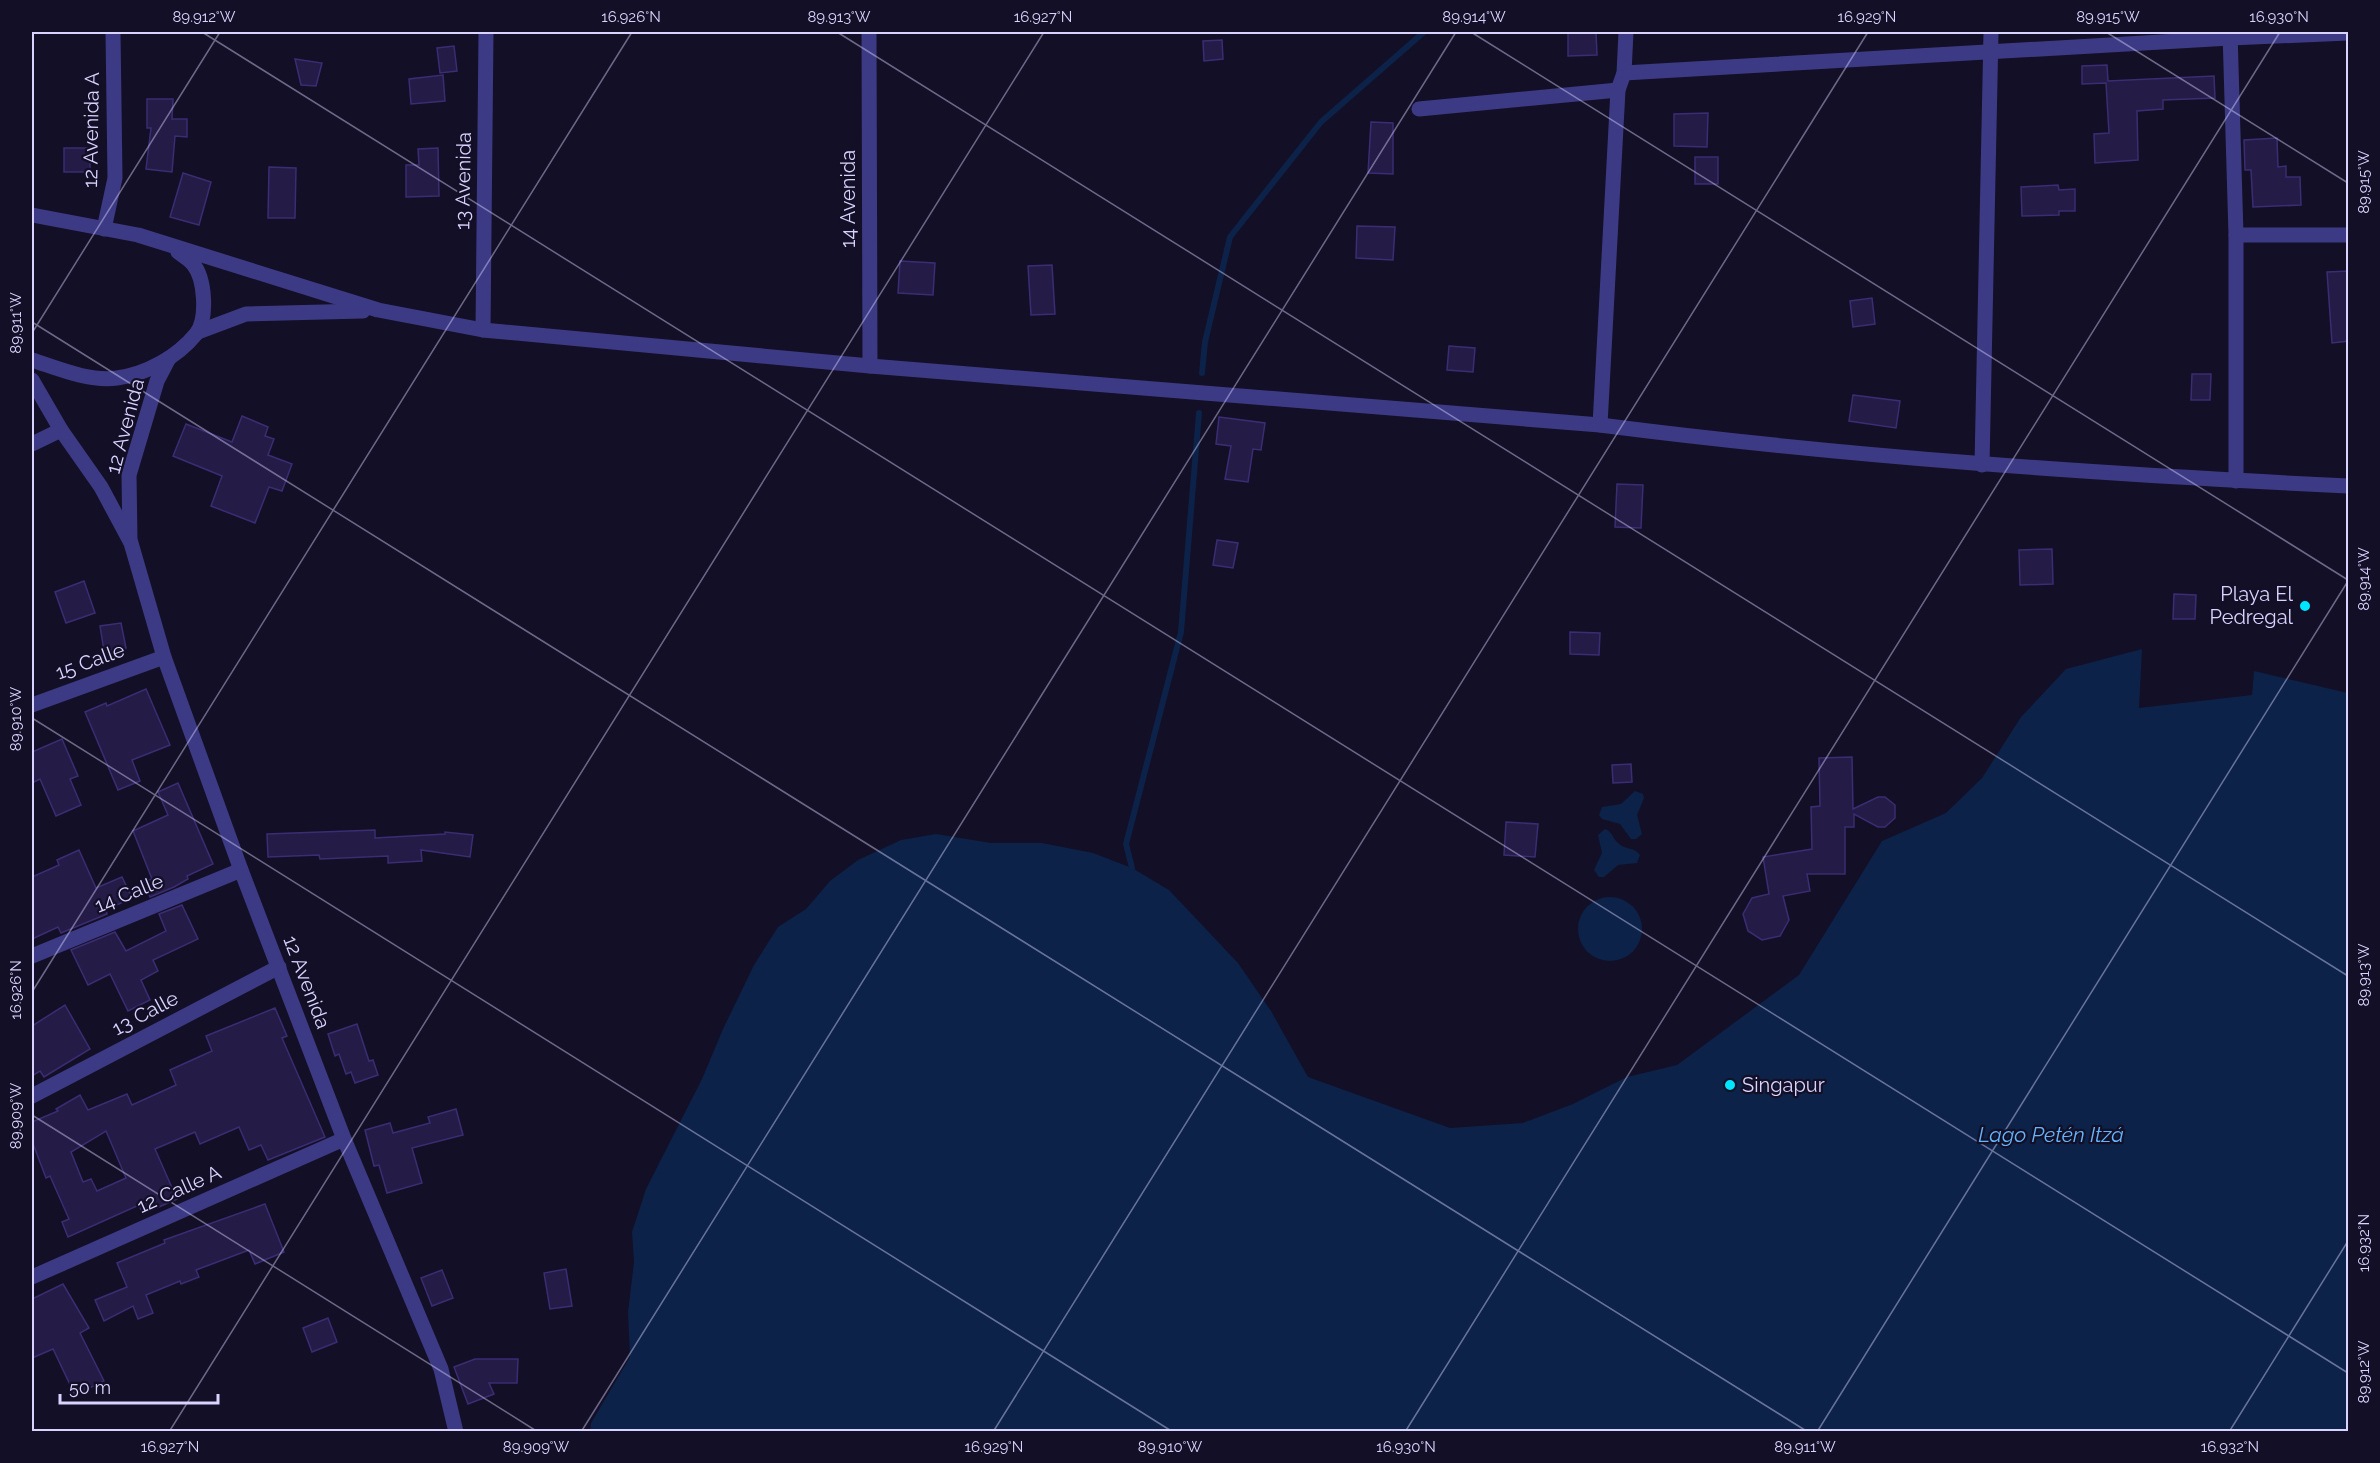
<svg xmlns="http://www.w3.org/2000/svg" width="2380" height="1463" font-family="Raleway,sans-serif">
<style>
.water{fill:#0c2248}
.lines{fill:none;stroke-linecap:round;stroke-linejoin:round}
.stream{stroke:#0c2248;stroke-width:6}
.building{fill:#241b47;stroke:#3b2d73;stroke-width:1.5;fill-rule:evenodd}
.street{stroke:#3d3a85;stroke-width:15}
.ticks{fill:none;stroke:#d9d4ff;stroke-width:1.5;stroke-opacity:0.45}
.poi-dot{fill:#00e5ff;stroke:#130f26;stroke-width:2}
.labels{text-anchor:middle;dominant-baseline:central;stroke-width:4.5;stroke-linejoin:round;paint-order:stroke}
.street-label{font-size:20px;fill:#d9d4ff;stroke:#130f26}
.poi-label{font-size:20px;fill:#d9d4ff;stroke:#130f26;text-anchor:end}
.water-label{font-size:21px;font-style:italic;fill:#62b6ff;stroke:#130f26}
.neatline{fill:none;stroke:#d9d4ff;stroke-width:2}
.ticks-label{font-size:15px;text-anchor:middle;fill:#d9d4ff}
</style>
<rect width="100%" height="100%" fill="#130f26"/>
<g class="water">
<path d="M2142 649 2139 708 2252 695 2254 671 2348 693V1431H590L591 1423 630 1357 628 1312 634 1262 632 1232 646 1189 702 1079 723 1029 754 965 778 927 806 909 830 881 858 860 901 840 936 834 991 843H1042L1093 853 1132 868 1169 890 1238 963 1271 1011 1308 1077 1450 1128 1523 1123 1573 1104 1627 1077 1677 1065 1799 975 1882 841 1946 813 1982 778 2021 717 2066 669Z"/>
<path d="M1635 791 1643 794 1644 798 1637 815 1642 834 1636 839H1631L1620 824 1602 819 1599 815 1602 807 1621 804Z"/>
<path d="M1605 829C1613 832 1612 838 1618 843 1625 850 1635 847 1640 855L1637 863 1618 865 1604 877H1599L1594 870 1602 853 1598 835Z"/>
<circle cx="1610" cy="929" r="32"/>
</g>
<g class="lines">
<g class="stream">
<path d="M1202 373 1205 342 1230 237 1321 122 1424 32"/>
<path d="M1132 868 1126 844 1181 632 1199 413"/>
</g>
</g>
<g class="building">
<path d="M1568 32H1596L1597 55 1568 56Z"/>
<path d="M1222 40 1223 59 1204 61 1203 41Z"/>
<path d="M454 46 457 71 440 73 437 48Z"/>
<path d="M295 59 322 63 316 86 301 85Z"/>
<path d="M2107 65 2108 81 2214 76 2215 98 2163 100V109L2137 111 2138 160 2095 163 2094 134 2109 133 2106 83 2082 84V66Z"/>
<path d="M443 75 445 101 411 104 409 79Z"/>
<path d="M147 99H173L172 119H187V137L175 136 172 172 146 169 151 128H147Z"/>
<path d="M1708 113 1707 147 1674 146V114Z"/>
<path d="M1371 122 1393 123V174L1368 173Z"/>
<path d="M2277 138 2278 167 2286 166V177H2300L2301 205 2253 207 2251 170H2245L2244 140Z"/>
<rect x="64" y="148" width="26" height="24"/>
<path d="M438 148 439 196 406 197V165H419L418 149Z"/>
<rect x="1695" y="157" width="23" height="27"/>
<path d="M269 167 296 168 295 218H268Z"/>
<path d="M183 173 211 182 199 225 170 217Z"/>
<path d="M2058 185 2059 190 2075 189V211H2059V215L2022 216 2021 187Z"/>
<path d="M1357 226 1395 227 1393 260 1356 258Z"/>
<path d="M900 261 935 263 933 295 898 293Z"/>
<path d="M1052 265 1055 314 1031 315 1028 266Z"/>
<path d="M2349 271V341L2332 343 2327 272Z"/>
<path d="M1872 298 1875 324 1853 327 1850 301Z"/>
<path d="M1449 346 1475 348 1473 372 1447 370Z"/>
<path d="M2192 374H2211L2210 400H2191Z"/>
<path d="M1853 395 1900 401 1896 428 1849 421Z"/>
<path d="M242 416 268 427 265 436 274 439 268 455 292 464 282 491 269 487 255 523 211 506 222 476 173 456 186 424 232 442Z"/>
<path d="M1219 417 1265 423 1261 450 1253 449 1248 482 1225 479 1231 446 1216 444Z"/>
<path d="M1617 484 1643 485 1641 528 1615 527Z"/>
<path d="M1217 540 1238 543 1233 568 1213 565Z"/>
<path d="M2052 549 2053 584 2020 585 2019 550Z"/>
<path d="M84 581 95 613 66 623 55 592Z"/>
<path d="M2174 594 2196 595 2195 619H2173Z"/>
<path d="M121 623 126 648 104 651 100 626Z"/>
<path d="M1570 632 1600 633 1599 655 1570 654Z"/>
<path d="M146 689 170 745 132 760 140 781 118 790 85 712 106 703 107 706Z"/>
<path d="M62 739 78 776 70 779 81 805 56 816 40 779 32 783V752Z"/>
<path d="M1852 757 1853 809 1878 797H1885L1895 805V818L1885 827H1878L1854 814V827H1845V874H1807L1810 891 1783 896 1789 920 1780 936 1762 940 1748 931 1743 914 1752 898 1769 894 1763 857 1812 849 1811 807 1820 806 1819 758Z"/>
<path d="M1631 764 1632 782 1613 783 1612 765Z"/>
<path d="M178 783 213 864 187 876 188 879 174 887 150 897 143 882 152 879 133 831 168 815 158 792Z"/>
<path d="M1506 822 1538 824 1535 857 1504 855Z"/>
<path d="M375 830V838L445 834V832L473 835 470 857 421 850 422 861 388 863V856L320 859 319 855 268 857 267 834Z"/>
<path d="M79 850 96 888 122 877 132 898 106 910 107 914 61 933 58 927 32 939V877L59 865 57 860Z"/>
<path d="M182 905 198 939 153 960 158 971 141 980 150 1000 128 1011 110 974 88 985 71 950 115 932 126 951 166 931 159 914Z"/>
<path d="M65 1005 90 1049 44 1077 40 1071 32 1076V1026Z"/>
<path d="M275 1008 287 1036 282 1038 325 1137 268 1160 261 1145 249 1150 239 1127 200 1144 195 1132 155 1149 177 1199 143 1214 139 1205 68 1237 62 1222 69 1219 50 1176 46 1178 32 1141V1122L58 1111 56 1109 80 1095 88 1110 127 1094 132 1105 176 1085 170 1070 212 1051 206 1036ZM106 1131 126 1178 97 1191 91 1179 83 1182 71 1152Z"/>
<path d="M357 1024 369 1061 373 1060 378 1075 355 1083 351 1072 346 1074 339 1054 335 1056 328 1034Z"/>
<path d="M456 1109 463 1135 412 1148 422 1183 387 1193 379 1165 374 1166 365 1130 390 1123 393 1133 430 1123 428 1117Z"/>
<path d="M265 1204 284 1252 255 1264 249 1250 196 1270 199 1277 181 1284 180 1281 146 1295 153 1313 138 1319 133 1306 104 1321 95 1300 127 1287 117 1263 165 1243 164 1240Z"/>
<path d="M566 1269 572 1306 550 1309 544 1273Z"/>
<path d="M442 1270 453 1298 432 1306 421 1278Z"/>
<path d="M63 1284 89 1328 80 1333 104 1381 75 1395 53 1349 32 1358V1299Z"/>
<path d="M328 1318 337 1342 312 1352 303 1328Z"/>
<path d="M475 1359H518L517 1383H489L494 1394 468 1404 454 1367Z"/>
</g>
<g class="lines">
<g class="street">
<path d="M869 32 870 366"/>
<path d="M2230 32 2236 235V481"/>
<path d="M1624 73 2230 38 2348 33"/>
<path d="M1419 109 1618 90"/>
<path d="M32 215 138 235 378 310 483 330 870 366 1600 425C1849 457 2098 474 2348 486"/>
<path d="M104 229 115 178 113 32"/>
<path d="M2236 235H2348"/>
<path d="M483 330 486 32"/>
<path d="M198 332 246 314 363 311"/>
<path d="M32 360C57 368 89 382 117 378 147 374 177 357 196 334 208 319 205 278 193 264 189 259 183 256 178 252"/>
<path d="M32 380 61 430 101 487 131 543 164 657 241 870 344 1139 441 1369 456 1432"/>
<path d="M1600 425 1618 90 1624 73 1626 32"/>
<path d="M32 444 61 430"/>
<path d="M1982 465 1991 32"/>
<path d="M130 540 129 475 157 381 169 358"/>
<path d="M32 705 164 657"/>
<path d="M32 956 241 870"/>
<path d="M32 1096 279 967"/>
<path d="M32 1277 344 1139"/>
</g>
</g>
<path class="ticks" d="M202 32 2348 1373M837 32 2348 976M1471 32 2348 580M2106 32 2348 183M32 322 1808 1432M32 333 220 32M32 718 1173 1432M32 992 632 32M32 1115 538 1432M169 1432 1044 32M581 1432 1456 32M993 1432 1868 32M1405 1432 2280 32M1817 1432 2348 581M2229 1432 2348 1241"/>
<g class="poi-dot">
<circle cx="2305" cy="606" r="6"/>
<circle cx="1730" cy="1085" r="6"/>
</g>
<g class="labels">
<g class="street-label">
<text transform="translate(91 130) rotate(-89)">12 Avenida A</text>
<text transform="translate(463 181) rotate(-89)">13 Avenida</text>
<text transform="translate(848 199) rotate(-90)">14 Avenida</text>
<text transform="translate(125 426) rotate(-75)">12 Avenida</text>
<text transform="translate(90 661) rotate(-20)">15 Calle</text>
<text transform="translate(129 893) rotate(-22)">14 Calle</text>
<text transform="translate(307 982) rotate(69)">12 Avenida</text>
<text transform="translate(145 1013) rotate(-28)">13 Calle</text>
<text transform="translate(179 1189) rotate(-24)">12 Calle A</text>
</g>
<g class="poi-label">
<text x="2293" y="594">Playa El<tspan x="2293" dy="23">Pedregal</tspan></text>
<text x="1742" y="1085" text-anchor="start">Singapur</text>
</g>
<g class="water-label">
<text x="2051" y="1134">Lago Petén Itzá</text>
</g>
</g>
<rect width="2380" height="1463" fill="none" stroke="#130f26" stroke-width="66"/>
<path d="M60 1394v9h158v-9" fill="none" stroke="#d9d4ff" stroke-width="3"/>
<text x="69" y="1394" font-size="18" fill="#d9d4ff" stroke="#130f26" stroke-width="4.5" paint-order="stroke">50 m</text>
<rect x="33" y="33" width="2314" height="1397" class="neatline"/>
<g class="ticks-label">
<text x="204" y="22">89.912°W</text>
<text x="631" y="22">16.926°N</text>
<text x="839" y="22">89.913°W</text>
<text x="1043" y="22">16.927°N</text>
<text x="1474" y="22">89.914°W</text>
<text x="1867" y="22">16.929°N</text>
<text x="2108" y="22">89.915°W</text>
<text x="2279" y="22">16.930°N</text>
<text transform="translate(2364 182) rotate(-90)" y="5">89.915°W</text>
<text transform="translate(16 323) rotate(-90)" y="5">89.911°W</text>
<text transform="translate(2364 579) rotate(-90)" y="5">89.914°W</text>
<text transform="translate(16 719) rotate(-90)" y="5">89.910°W</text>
<text transform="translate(2364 975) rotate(-90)" y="5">89.913°W</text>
<text transform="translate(16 990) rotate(-90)" y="5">16.926°N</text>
<text transform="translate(16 1116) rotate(-90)" y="5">89.909°W</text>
<text transform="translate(2364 1243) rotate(-90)" y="5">16.932°N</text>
<text transform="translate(2364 1372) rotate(-90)" y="5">89.912°W</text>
<text x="170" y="1452">16.927°N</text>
<text x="536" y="1452">89.909°W</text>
<text x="994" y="1452">16.929°N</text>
<text x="1170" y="1452">89.910°W</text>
<text x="1406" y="1452">16.930°N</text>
<text x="1805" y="1452">89.911°W</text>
<text x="2230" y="1452">16.932°N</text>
</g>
</svg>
